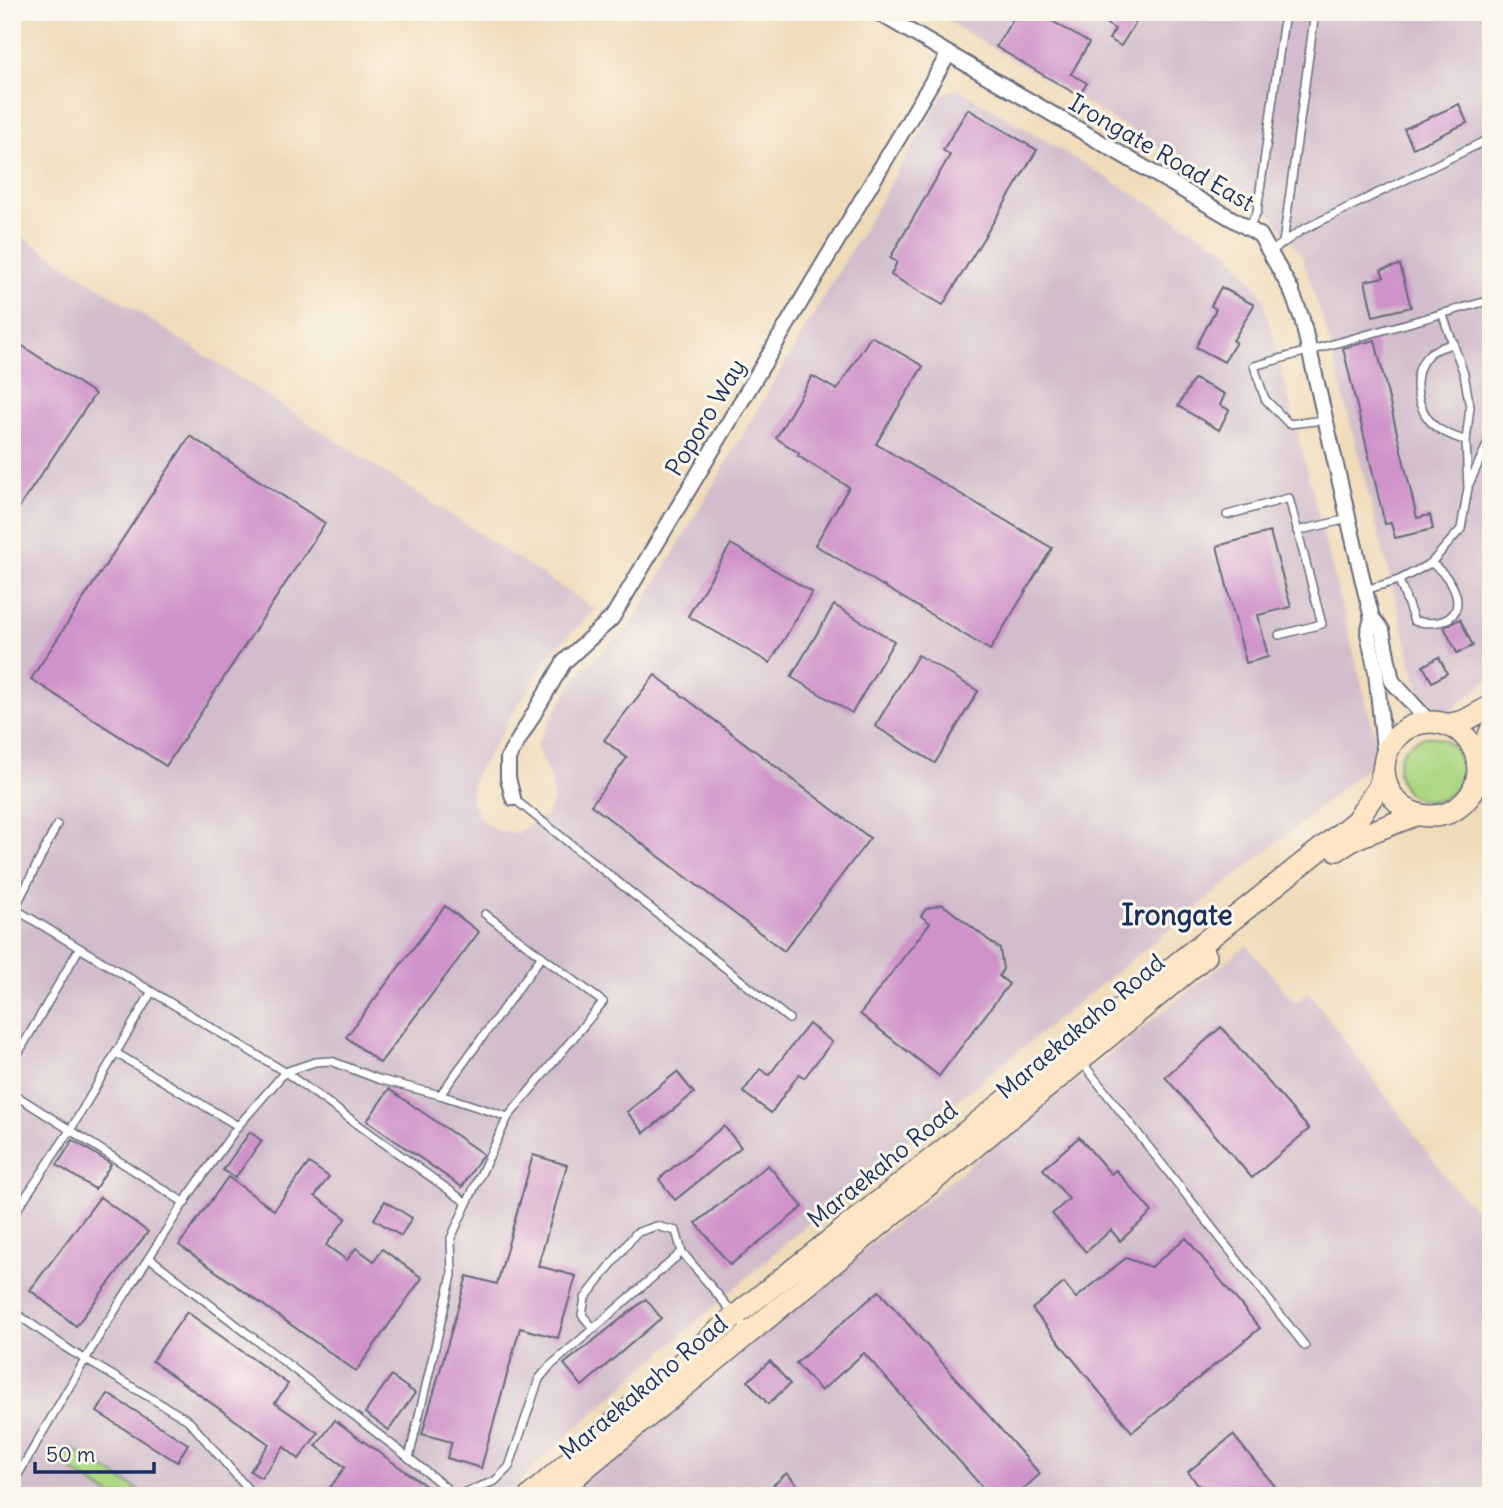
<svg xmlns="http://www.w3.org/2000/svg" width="1503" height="1508" font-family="Delius,sans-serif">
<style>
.industrial{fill:#d1bdcb}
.green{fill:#add782;stroke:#648370;stroke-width:2}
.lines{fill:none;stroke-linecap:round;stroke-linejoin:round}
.stream{stroke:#80bbf2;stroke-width:4.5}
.building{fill:#cf93c9}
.lane-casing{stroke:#666b7e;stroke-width:10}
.street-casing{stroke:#666b7e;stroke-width:18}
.secondary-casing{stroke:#666b7e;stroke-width:24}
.lane{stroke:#fff;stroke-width:7}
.street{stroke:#fff;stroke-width:14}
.secondary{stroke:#fee5c5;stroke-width:21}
.labels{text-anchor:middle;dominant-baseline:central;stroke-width:6;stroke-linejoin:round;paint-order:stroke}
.street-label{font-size:24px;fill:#1b2f5e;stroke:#fbf7ec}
.quarter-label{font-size:28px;font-weight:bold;fill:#1b2f5e;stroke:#fbf7ec}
</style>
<rect width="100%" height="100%" fill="#fbf7ec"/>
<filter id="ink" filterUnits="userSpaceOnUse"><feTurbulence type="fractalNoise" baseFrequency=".0143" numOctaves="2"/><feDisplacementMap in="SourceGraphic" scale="14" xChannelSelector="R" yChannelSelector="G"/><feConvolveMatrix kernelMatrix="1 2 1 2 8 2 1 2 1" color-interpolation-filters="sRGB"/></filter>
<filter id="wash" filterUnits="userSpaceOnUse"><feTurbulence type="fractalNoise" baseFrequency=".00686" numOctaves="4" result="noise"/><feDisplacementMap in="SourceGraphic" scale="28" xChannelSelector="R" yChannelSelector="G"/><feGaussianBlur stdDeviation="1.57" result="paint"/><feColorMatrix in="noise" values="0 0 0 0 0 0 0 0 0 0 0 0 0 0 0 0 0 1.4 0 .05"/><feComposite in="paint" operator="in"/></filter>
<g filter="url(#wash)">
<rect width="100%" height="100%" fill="#f0dbb9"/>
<g class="industrial">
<path d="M933 12H1491V677L1446 715 1424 710 1325 325 1301 254 1272 215Z"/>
<path d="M959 89 1227 250 1262 294 1380 756 1294 829 847 1189 541 1459 507 1496H23L12 1490V230L595 609 550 654 474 778 471 800 481 820 495 830 517 833 547 815 553 800 551 780 536 745 569 688 582 670 631 625 943 94Z"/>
<path d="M1247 945 1295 1003 1309 992 1451 1184 1491 1225V1496H558L568 1484Z"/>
</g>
<g class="green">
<circle cx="1430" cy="769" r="32"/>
<path d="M71 1448 148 1496H112L61 1464Z"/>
</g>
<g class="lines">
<path class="stream" d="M1491 564C1483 581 1484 595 1491 612"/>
</g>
<g id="blocks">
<g class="building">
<path d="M1017 12H1037L1089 43 1071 74 1087 83 1079 96 996 47Z"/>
<path d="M1087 12H1142L1121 46 1109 39 1115 29Z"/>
<path d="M1459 104 1467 123 1413 148 1404 129Z"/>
<path d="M968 109 1037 150 943 305 891 275 897 262 890 258 950 155 943 150Z"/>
<path d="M1400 265 1411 307 1373 316 1365 281 1384 277 1381 270Z"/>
<path d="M1221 287 1254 305 1233 341 1236 342 1224 362 1196 347 1216 309 1211 306Z"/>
<path d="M871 336 923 366 876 444 1052 548 990 650 815 545 849 487 798 456 799 453 776 438 812 376 837 390Z"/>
<path d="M12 339 95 394 12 518Z"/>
<path d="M1375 340 1417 518 1430 515 1433 529 1395 538 1391 523 1385 524 1343 348Z"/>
<path d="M1194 379 1225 394 1220 405 1229 410 1219 430 1178 406Z"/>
<path d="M190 436 325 523 166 766 31 679Z"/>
<path d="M1270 532 1291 607 1258 615 1268 657 1246 663 1217 546Z"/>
<path d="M731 544 812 592 770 663 688 616Z"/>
<path d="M834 605 894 641 852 713 791 677Z"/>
<path d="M1460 619 1473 646 1457 653 1444 627Z"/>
<path d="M918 655 978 691 935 763 875 726Z"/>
<path d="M1439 657 1447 673 1432 682 1423 666Z"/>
<path d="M655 675 870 838 784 951 591 805 627 758 604 740Z"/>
<path d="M942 904 1000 949 1003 969 999 976 1009 984 939 1076 860 1014 930 923 921 916 926 909Z"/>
<path d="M445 906 479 932 380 1063 346 1037Z"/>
<path d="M809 1024 832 1042 804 1078 799 1074 771 1113 743 1092 760 1069 769 1075Z"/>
<path d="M1221 1027 1309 1129 1252 1178 1165 1077Z"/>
<path d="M677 1072 694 1093 644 1133 627 1112Z"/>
<path d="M389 1089 483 1154 462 1187 367 1121Z"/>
<path d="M724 1126 741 1147 675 1200 659 1179Z"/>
<path d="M250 1132 262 1141 235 1178 223 1170Z"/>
<path d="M1079 1137 1111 1174 1116 1170 1152 1212 1120 1241 1111 1230 1086 1252 1052 1214 1069 1199 1043 1169Z"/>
<path d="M73 1140 111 1164 95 1189 57 1165Z"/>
<path d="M533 1155 567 1165 538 1266 576 1276 558 1338 520 1328 481 1468 447 1458 452 1442 422 1434 467 1276 497 1284Z"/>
<path d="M309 1163 329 1177 315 1196 346 1218 326 1245 347 1260 356 1248 374 1261 382 1249 422 1278 356 1371 179 1245 228 1177 274 1210Z"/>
<path d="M768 1165 803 1207 730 1265 696 1223Z"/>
<path d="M100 1197 148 1232 76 1326 30 1290Z"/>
<path d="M385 1201 412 1218 401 1236 374 1219Z"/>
<path d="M1186 1238 1260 1328 1132 1432 1032 1309 1064 1283 1076 1298 1126 1258 1151 1267Z"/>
<path d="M879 1291 1040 1474 1016 1496H990L864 1353 821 1391 796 1363Z"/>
<path d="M646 1299 661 1318 582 1386 564 1364Z"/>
<path d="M187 1312 288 1384 275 1403 318 1433 299 1459 284 1447 261 1478 250 1471 269 1444 152 1361Z"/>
<path d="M770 1361 790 1384 768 1404 748 1381Z"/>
<path d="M391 1376 415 1393 389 1430 365 1413Z"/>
<path d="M108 1394 188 1444 177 1462 97 1412Z"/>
<path d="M335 1420 356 1436 440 1496H324L345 1467 316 1446Z"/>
<path d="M1233 1435 1283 1496H1207L1188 1472Z"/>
<path d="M787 1473 807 1496H761Z"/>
</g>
</g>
</g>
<g filter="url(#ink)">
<use href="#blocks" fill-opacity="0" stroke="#666b7e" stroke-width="2"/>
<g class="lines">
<g class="lane-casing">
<g id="lane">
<path d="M1248 228 1257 212 1285 12"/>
<path d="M1283 243 1315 12"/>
<path d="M1270 252 1302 230 1491 138"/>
<path d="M1454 343C1447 346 1434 349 1429 354 1409 374 1416 410 1436 427 1445 434 1456 437 1466 441"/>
<path d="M1325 420 1289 424 1265 399 1254 366 1491 300"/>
<path d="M1469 484 1491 436"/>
<path d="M1227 515 1289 498 1322 624 1279 635"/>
<path d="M1297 531 1348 519"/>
<path d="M1399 580 1414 621C1468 632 1468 589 1431 563"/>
<path d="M1365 590 1399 580 1431 563 1461 529 1468 488 1466 441 1470 407 1464 374 1442 313"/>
<path d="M513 798 789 1019"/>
<path d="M15 909 285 1072 467 1203 451 1238 452 1275 409 1458 151 1259"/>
<path d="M12 914 57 825"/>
<path d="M116 1053 238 1126"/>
<path d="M1081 1061 1305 1346"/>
<path d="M12 1064 79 949"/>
<path d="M12 1093 185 1203"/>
<path d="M440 1095 508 1117"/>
<path d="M467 1203 508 1117 603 1002 485 914"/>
<path d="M12 1217 71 1129 151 993"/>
<path d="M682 1252 749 1332"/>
<path d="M12 1311 71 1351 188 1420 254 1496"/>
<path d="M409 1458 445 1487 449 1496"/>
<path d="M12 1485 103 1329 189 1195 238 1126 285 1072 315 1062 331 1061 378 1079 440 1095 542 956"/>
<path d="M455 1496 495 1481 509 1467 539 1379 549 1367 682 1252 676 1231 656 1226 636 1233 585 1298 582 1315 594 1329"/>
</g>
</g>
<g class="street-casing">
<g id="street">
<path d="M877 12 1260 235 1291 290 1302 319 1365 590 1372 618 1382 630 1392 681 1430 723"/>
<path d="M1372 618 1368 633 1376 672 1385 759"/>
<path d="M513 798 508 778V758L564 662 612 618 948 55"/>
</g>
</g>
<g class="secondary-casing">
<g id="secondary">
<circle cx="1431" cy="769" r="47"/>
<path d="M1446 725 1464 721 1491 706"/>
<path d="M1478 764 1491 730"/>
<path d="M1337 850 1356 838 1418 814"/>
<path d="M530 1496 735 1316 1356 821 1379 787 1384 766"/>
<path d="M556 1496 583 1470 1206 956"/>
</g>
</g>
<use href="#lane" class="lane"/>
<use href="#street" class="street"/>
<use href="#secondary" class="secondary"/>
</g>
</g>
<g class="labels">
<g class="street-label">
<text transform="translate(1162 152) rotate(30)">Irongate Road East</text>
<text transform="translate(705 417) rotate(-59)">Poporo Way</text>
<text transform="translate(1080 1026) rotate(-40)">Maraekakaho Road</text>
<text transform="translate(882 1164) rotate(-39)">Maraekaho Road</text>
<text transform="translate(643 1387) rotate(-40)">Maraekakaho Road</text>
</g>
<g class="quarter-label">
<text x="1177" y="915">Irongate</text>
</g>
</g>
<rect width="1503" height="1508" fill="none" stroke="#fbf7ec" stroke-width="42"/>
<path d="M35 1462v10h119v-10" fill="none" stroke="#1b2f5e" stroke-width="3.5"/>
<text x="46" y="1462" font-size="21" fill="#1b2f5e" stroke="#fbf7ec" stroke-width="5" paint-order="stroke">50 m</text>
</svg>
